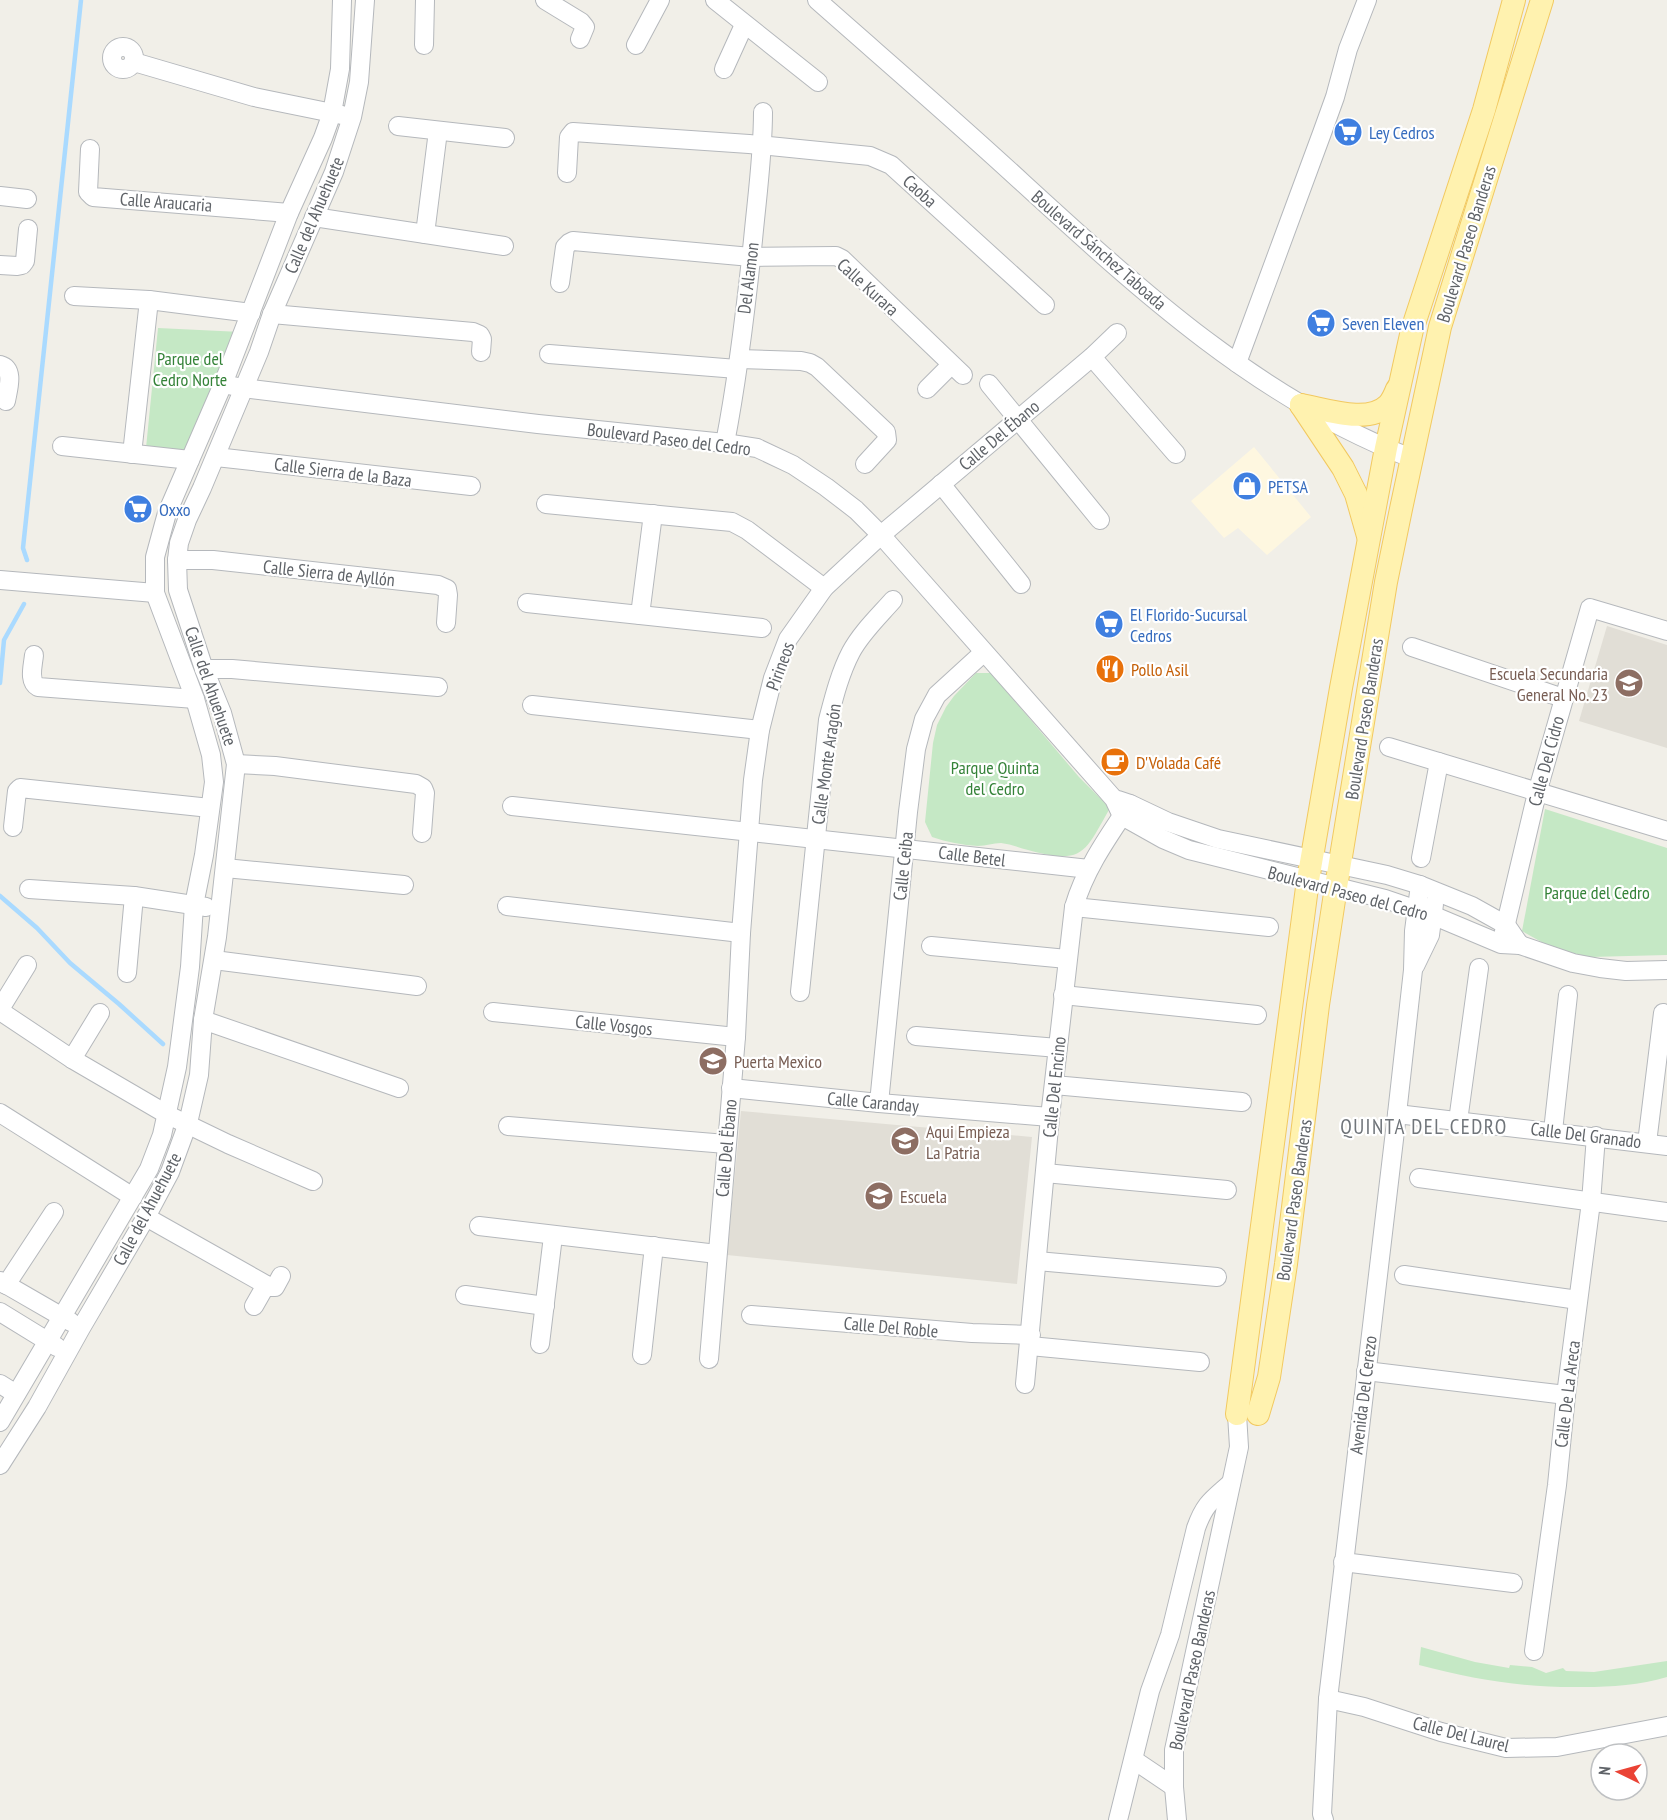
<svg xmlns="http://www.w3.org/2000/svg" width="1667" height="1820" font-family="'PT Sans Narrow',sans-serif">
<style>
.commercial{fill:#fef7e0}
.education{fill:#e1ded6}
.green{fill:#c5e8c5}
.lines{fill:none;stroke-linecap:round;stroke-linejoin:round}
.stream{stroke:#aadaff;stroke-width:4.5}
.minor-casing{stroke:#b5b8bc;stroke-width:20}
.major-casing{stroke:#f2c960;stroke-width:24}
.minor{stroke:#fff;stroke-width:18}
.major{stroke:#fff2af;stroke-width:22}
.labels{text-anchor:middle;dominant-baseline:central;stroke-width:4.5;stroke-linejoin:round;paint-order:stroke}
.shop-label{font-size:18px;fill:#366cbe;stroke:#fff;text-anchor:start}
.street-label{font-size:18px;fill:#5f6368;stroke:#fff}
.park-label{font-size:18px;fill:#348238;stroke:#fff}
.food-label{font-size:18px;fill:#c56008;stroke:#fff;text-anchor:start}
.education-label{font-size:18px;fill:#785e54;stroke:#fff;text-anchor:start}
.quarter-label{font-size:21px;letter-spacing:1.5px;fill:#70757a;stroke:#fff}
</style>
<rect width="100%" height="100%" fill="#f1efe8"/>
<path class="commercial" d="M1254 447 1311 517 1267 555 1238 528 1224 538 1191 501Z"/>
<g class="education">
<path d="M1607 626 1667 645V748L1579 721Z"/>
<path d="M741 1111 1032 1137 1017 1284 727 1255Z"/>
</g>
<g class="green">
<path d="M158 328 241 332 193 454 146 448Z"/>
<path d="M976 673H991L1079 777 1110 808C1084 854 1083 865 1028 850 1020 848 1010 844 1001 843 993 843 986 846 978 846 962 845 947 842 932 837L925 822 933 743 937 725 946 707 954 696Z"/>
<path d="M1545 809 1667 848V955L1590 957 1554 949 1522 931Z"/>
<path d="M1421 1647 1475 1662 1509 1668 1510 1665 1532 1667 1546 1673 1563 1668 1566 1671 1594 1672 1667 1661V1677C1640 1685 1612 1687 1584 1687 1525 1688 1476 1680 1419 1665Z"/>
</g>
<g class="lines">
<g class="stream">
<path d="M27 560 23 548 81 0"/>
<path d="M0 683 4 640 24 604"/>
<path d="M0 896 37 928 70 963 119 1004 163 1044"/>
</g>
<g class="minor-casing">
<g id="minor">
<path d="M545 0 581 22 585 27 580 39"/>
<path d="M715 0 818 82"/>
<path d="M817 0C886 61 956 121 1024 184 1142 292 1260 400 1411 458"/>
<path d="M424 45 425 0"/>
<path d="M636 45 660 0"/>
<circle cx="123" cy="58" r="11"/>
<path d="M134 62 254 97 342 115"/>
<path d="M724 69 744 25"/>
<path d="M398 126 505 138"/>
<path d="M90 149 88 192 93 197 289 213"/>
<path d="M567 173 569 137 573 132 749 144 870 156 891 165 1045 305"/>
<path d="M0 196 27 199"/>
<path d="M314 217 504 246"/>
<path d="M425 234 438 131"/>
<path d="M0 265 17 266 22 265 25 261 28 229"/>
<path d="M560 283 565 247 569 243 573 241 751 257 836 256 842 259 963 375"/>
<path d="M74 296 149 300 251 313"/>
<path d="M272 314 473 332 480 335 482 339 481 352"/>
<path d="M549 354 737 369"/>
<path d="M1092 357 1176 454"/>
<path d="M739 359 801 361 810 363 817 367 886 432 887 440 865 464"/>
<path d="M1237 363 1322 133 1335 97 1348 49 1367 0"/>
<path d="M0 365C15 369 8 389 6 401"/>
<path d="M223 384 243 388 538 424 725 443 757 448 793 465 826 487 856 510 881 535 1099 782 1114 799 1122 816 1163 839 1189 850 1385 899 1432 915 1501 944 1520 945 1573 963 1600 968 1626 971 1667 970"/>
<path d="M989 384 1100 520"/>
<path d="M927 389 951 365"/>
<path d="M725 443C738 376 746 308 753 240 757 197 763 155 763 112"/>
<path d="M62 446 190 460"/>
<path d="M132 454 149 300"/>
<path d="M216 457 471 486"/>
<path d="M941 484 1021 584"/>
<path d="M546 504 732 522 747 530 824 588"/>
<path d="M177 560H213L438 585 447 589 448 595 446 623"/>
<path d="M0 580 155 593"/>
<path d="M527 603 762 628"/>
<path d="M640 615 653 514"/>
<path d="M1412 647 1563 698"/>
<path d="M34 655C33 666 28 681 38 687L195 699"/>
<path d="M204 669H232L438 687"/>
<path d="M532 705 760 730"/>
<path d="M1389 747 1667 831"/>
<path d="M236 764 275 766 416 784 423 788 425 793 422 833"/>
<path d="M1118 800 1130 804 1168 822 1218 839 1387 875 1420 885 1472 906 1506 925 1520 945"/>
<path d="M512 806 1089 869"/>
<path d="M13 827 17 791 20 788 210 808"/>
<path d="M1421 858 1439 762"/>
<path d="M225 868 404 885"/>
<path d="M29 889 134 896 206 907"/>
<path d="M507 906 741 933"/>
<path d="M1074 907 1269 927"/>
<path d="M1503 936 1537 793 1590 608 1667 631"/>
<path d="M931 946 1067 959"/>
<path d="M214 960 417 986"/>
<path d="M1415 966 1430 935 1434 904"/>
<path d="M127 973 134 896"/>
<path d="M800 992 828 720C834 697 840 673 851 652 861 633 879 616 893 600"/>
<path d="M1063 995 1257 1015"/>
<path d="M0 1009 27 965"/>
<path d="M0 1011 72 1059 168 1115 228 1144 313 1181"/>
<path d="M493 1012 736 1037"/>
<path d="M203 1020 399 1088"/>
<path d="M916 1036 1058 1048"/>
<path d="M72 1059 100 1013"/>
<path d="M1054 1085 1242 1102"/>
<path d="M731 1088 879 1103 1050 1117"/>
<path d="M879 1103 908 812 916 749 924 719 937 695 983 653"/>
<path d="M0 1113 133 1197"/>
<path d="M1397 1114 1667 1146"/>
<path d="M1458 1121 1479 968"/>
<path d="M508 1126 726 1144"/>
<path d="M1553 1131 1568 995"/>
<path d="M1647 1143 1663 1013"/>
<path d="M1045 1173 1227 1190"/>
<path d="M1419 1178 1667 1212"/>
<path d="M146 1217 270 1287H275L281 1276"/>
<path d="M479 1226 717 1254"/>
<path d="M1037 1261 1217 1277"/>
<path d="M1404 1275 1578 1300"/>
<path d="M0 1281 71 1322"/>
<path d="M6 1285 54 1212"/>
<path d="M465 1295 545 1306"/>
<path d="M254 1306 266 1285"/>
<path d="M0 1312 57 1347"/>
<path d="M751 1315 972 1333 1031 1335"/>
<path d="M540 1344 553 1236"/>
<path d="M1030 1346 1200 1362"/>
<path d="M642 1355 654 1246"/>
<path d="M709 1359 736 1037 741 933 753 780 760 730 773 678 788 639 824 588 881 535 1092 357 1117 333"/>
<path d="M1366 1371 1566 1395"/>
<path d="M0 1384 16 1394"/>
<path d="M1025 1384 1050 1117 1074 907C1085 869 1108 837 1130 804"/>
<path d="M0 1422 149 1169 162 1135 177 1067 190 967 194 905 204 855 214 782 211 755 195 699 155 593V557L167 513 223 384 289 213 323 138 332 113 340 69 342 0"/>
<path d="M0 1465 37 1407 81 1328 146 1217 170 1172 188 1123 199 1075 203 1020 217 937 236 764 222 713 204 669 178 590 177 560 179 543 187 520 202 488 259 352 272 314 334 172 352 117 359 82 365 0"/>
<path d="M1343 1562 1513 1583"/>
<path d="M1534 1651 1557 1485 1566 1395 1591 1202 1596 1136"/>
<path d="M1328 1699 1364 1707 1441 1732 1506 1748 1557 1747 1667 1726"/>
<path d="M1134 1760 1174 1787"/>
<path d="M1118 1820 1150 1691 1170 1635 1196 1528C1205 1503 1212 1500 1231 1483"/>
<path d="M1177 1820 1174 1787V1750L1239 1447 1237 1414"/>
<path d="M1324 1820 1322 1814 1328 1699 1397 1114 1413 970 1414 931 1420 885"/>
</g>
</g>
<g class="major-casing">
<g id="major">
<path d="M1301 405 1343 468 1356 494 1368 536"/>
<path d="M1301 405C1325 409 1368 425 1388 405 1392 401 1395 394 1397 389"/>
<path d="M1237 1414 1308 880 1341 688 1386 448 1412 330 1484 110 1514 0"/>
<path d="M1258 1414 1269 1377 1286 1264 1318 1005 1336 887 1386 582 1401 509 1440 327 1542 0"/>
</g>
</g>
<use href="#minor" class="minor"/>
<use href="#major" class="major"/>
</g>
<defs>
<g id="supermarket-disc" transform="scale(1.5)"><circle r="9.5" fill="#3f7fe0" stroke="#fff"/><path d="M-6-5.5h2.5l.6 2H6L4.5 2H-2.5L-4.4-4H-6ZM-1.5 3.2a1.3 1.3 0 1 0 .1 0ZM3 3.2a1.3 1.3 0 1 0 .1 0Z" fill="#fff"/></g>
<g id="shop-disc" transform="scale(1.5)"><circle r="9.5" fill="#3f7fe0" stroke="#fff"/><path d="M-5-2.5h2.3a2.7 3.5 0 0 1 5.4 0H5L5.5 6h-11ZM-1.5-2.5h3a1.5 2.3 0 0 0-3 0Z" fill="#fff"/></g>
<g id="restaurant-disc" transform="scale(1.5)"><circle r="9.5" fill="#e8710a" stroke="#fff"/><path d="M-5-6h1v4h1v-4h1v4h1v-4h1v5L-1.5 .5V6h-2V.5L-5-1ZM5-6V6H3V1.5H1.5Q1.5-4 5-6Z" fill="#fff"/></g>
<g id="school-disc" transform="scale(1.5)"><circle r="9.5" fill="#8d6e63" stroke="#fff"/><path d="M0-5L7-2L0 1L-7-2ZM-4 1L0 2.5L4 1V4Q0 6-4 4Z" fill="#fff"/></g>
<g id="cafe-disc" transform="scale(1.5)"><circle r="9.5" fill="#e8710a" stroke="#fff"/><path d="M-5.5-4.5H6V0H3Q3 3.5 0 3.5H-2.5Q-5.5 3.5-5.5 0ZM3-3.2v2h1.7v-2ZM-6 4.5H4V6H-6Z" fill="#fff"/></g>
</defs>
<g fill-rule="evenodd">
<use href="#supermarket-disc" x="1348" y="132"/>
<use href="#supermarket-disc" x="1321" y="323"/>
<use href="#shop-disc" x="1247" y="486"/>
<use href="#supermarket-disc" x="138" y="509"/>
<use href="#supermarket-disc" x="1109" y="624"/>
<use href="#restaurant-disc" x="1110" y="669"/>
<use href="#school-disc" x="1629" y="683"/>
<use href="#cafe-disc" x="1115" y="762"/>
<use href="#school-disc" x="713" y="1061"/>
<use href="#school-disc" x="905" y="1141"/>
<use href="#school-disc" x="879" y="1196"/>
</g>
<g class="labels">
<g class="shop-label">
<text x="1369" y="132">Ley Cedros</text>
<text x="1342" y="323">Seven Eleven</text>
<text x="1268" y="486">PETSA</text>
<text x="159" y="509">Oxxo</text>
<text x="1130" y="614">El Florido-Sucursal<tspan x="1130" dy="21">Cedros</tspan></text>
</g>
<g class="street-label">
<text transform="translate(920 191) rotate(42)">Caoba</text>
<text transform="translate(166 202) rotate(4)">Calle Araucaria</text>
<text transform="translate(314 215) rotate(-67)">Calle del Ahuehuete</text>
<text transform="translate(1466 244) rotate(-73)">Boulevard Paseo Banderas</text>
<text transform="translate(1099 250) rotate(41)">Boulevard Sánchez Taboada</text>
<text transform="translate(748 278) rotate(-83)">Del Alamon</text>
<text transform="translate(868 287) rotate(42)">Calle Kurara</text>
<text transform="translate(999 435) rotate(-40)">Calle Del Ébano</text>
<text transform="translate(669 439) rotate(7)">Boulevard Paseo del Cedro</text>
<text transform="translate(343 472) rotate(7)">Calle Sierra de la Baza</text>
<text transform="translate(329 573) rotate(6)">Calle Sierra de Ayllón</text>
<text transform="translate(780 666) rotate(-70)">Pirineos</text>
<text transform="translate(211 686) rotate(71)">Calle del Ahuehuete</text>
<text transform="translate(1364 719) rotate(-81)">Boulevard Paseo Banderas</text>
<text transform="translate(1546 761) rotate(-75)">Calle Del Cidro</text>
<text transform="translate(826 764) rotate(-82)">Calle Monte Aragón</text>
<text transform="translate(972 856) rotate(7)">Calle Betel</text>
<text transform="translate(903 866) rotate(-84)">Calle Ceiba</text>
<text transform="translate(1348 893) rotate(15)">Boulevard Paseo del Cedro</text>
<text transform="translate(614 1025) rotate(6)">Calle Vosgos</text>
<text transform="translate(1054 1087) rotate(-84)">Calle Del Encino</text>
<text transform="translate(873 1102) rotate(5)">Calle Caranday</text>
<text transform="translate(1586 1135) rotate(7)">Calle Del Granado</text>
<text transform="translate(726 1148) rotate(-85)">Calle Del Ëbano</text>
<text transform="translate(1294 1200) rotate(-82)">Boulevard Paseo Banderas</text>
<text transform="translate(147 1209) rotate(-62)">Calle del Ahuehuete</text>
<text transform="translate(891 1327) rotate(5)">Calle Del Roble</text>
<text transform="translate(1567 1394) rotate(-83)">Calle De La Areca</text>
<text transform="translate(1363 1395) rotate(-83)">Avenida Del Cerezo</text>
<text transform="translate(1192 1670) rotate(-78)">Boulevard Paseo Banderas</text>
<text transform="translate(1461 1734) rotate(14)">Calle Del Laurel</text>
</g>
<g class="park-label">
<text x="190" y="358">Parque del<tspan x="190" dy="21">Cedro Norte</tspan></text>
<text x="995" y="767">Parque Quinta<tspan x="995" dy="21">del Cedro</tspan></text>
<text x="1597" y="892">Parque del Cedro</text>
</g>
<g class="food-label">
<text x="1131" y="669">Pollo Asil</text>
<text x="1136" y="762">D'Volada Café</text>
</g>
<g class="education-label">
<text x="1608" y="673" text-anchor="end">Escuela Secundaria<tspan x="1608" dy="21">General No. 23</tspan></text>
<text x="734" y="1061">Puerta Mexico</text>
<text x="926" y="1131">Aqui Empieza<tspan x="926" dy="21">La Patria</tspan></text>
<text x="900" y="1196">Escuela</text>
</g>
<g class="quarter-label">
<text x="1424" y="1126">QUINTA DEL CEDRO</text>
</g>
</g>
<g transform="translate(1619 1772) rotate(275)"><circle r="28" fill="#ffffff" stroke="#bfc1c3" stroke-width="1.5"/>
<path d="M0-4.5L10 22L0 15L-10 22Z" fill="#ea4335"/>
<text y="-9" font-size="16" font-weight="bold" text-anchor="middle" fill="#5f6368">N</text>
</g>
</svg>
